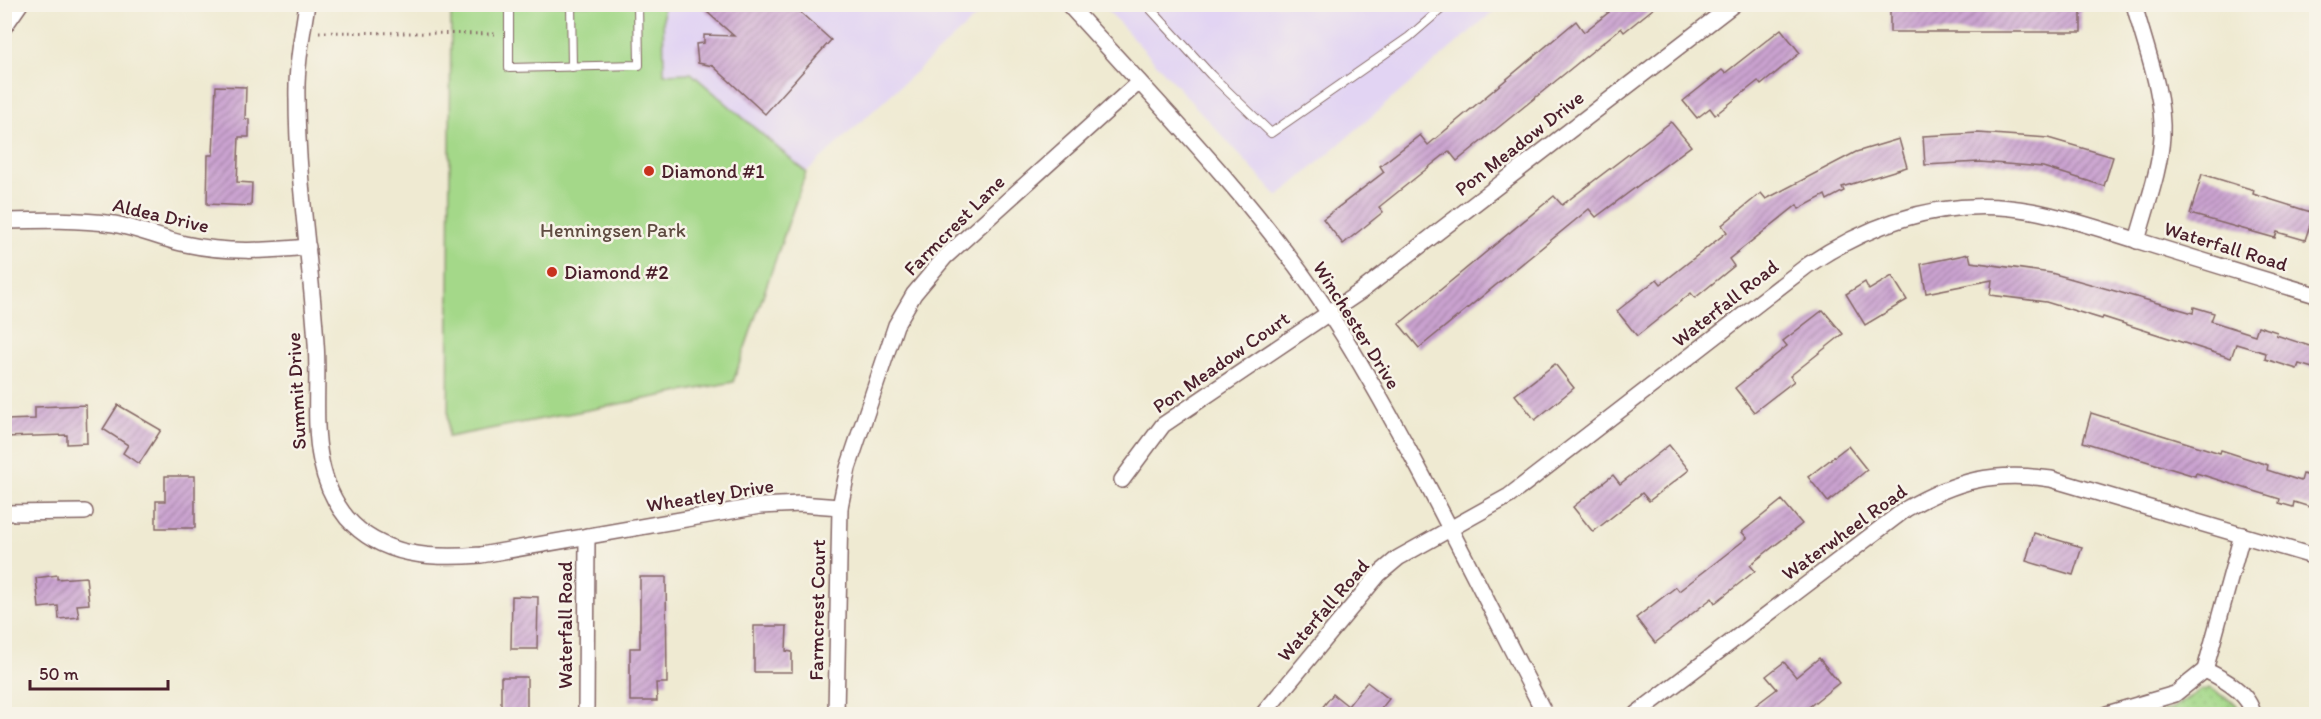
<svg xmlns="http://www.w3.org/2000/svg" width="2321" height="719" font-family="Itim,sans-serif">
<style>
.built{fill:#e2d4f3}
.grass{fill:url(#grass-dots);stroke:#777c5a;stroke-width:1.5}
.park{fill:#a4d889;stroke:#777c5a;stroke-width:1.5}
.building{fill:url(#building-hatch)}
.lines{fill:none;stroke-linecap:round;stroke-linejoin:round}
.lane-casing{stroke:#846665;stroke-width:10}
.street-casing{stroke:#846665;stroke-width:18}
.path{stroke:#846665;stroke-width:3;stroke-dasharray:1.5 4.5;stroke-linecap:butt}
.lane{stroke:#fff;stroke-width:8}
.street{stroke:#fff;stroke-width:15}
.poi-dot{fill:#c8321e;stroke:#f7f3e8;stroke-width:2}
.labels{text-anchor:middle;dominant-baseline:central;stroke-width:5;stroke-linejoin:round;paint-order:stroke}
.street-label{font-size:20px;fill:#4a1f2b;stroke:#f7f3e8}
.poi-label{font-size:20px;fill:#4a1f2b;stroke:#f7f3e8;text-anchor:start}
.park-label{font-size:20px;fill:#604d42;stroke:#f7f3e8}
</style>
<defs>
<pattern id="grass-dots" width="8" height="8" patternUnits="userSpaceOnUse" patternTransform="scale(1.5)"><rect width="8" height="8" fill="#a4d889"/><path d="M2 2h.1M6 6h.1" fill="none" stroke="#8fb976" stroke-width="1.8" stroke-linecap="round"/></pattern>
<pattern id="building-hatch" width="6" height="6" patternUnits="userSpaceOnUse" patternTransform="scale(1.5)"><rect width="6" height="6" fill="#caa3d0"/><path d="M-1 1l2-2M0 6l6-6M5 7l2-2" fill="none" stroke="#a684a9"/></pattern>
</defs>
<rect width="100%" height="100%" fill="#f7f3e8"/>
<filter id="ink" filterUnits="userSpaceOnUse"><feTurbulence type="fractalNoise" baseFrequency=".0167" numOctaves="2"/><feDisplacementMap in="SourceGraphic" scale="12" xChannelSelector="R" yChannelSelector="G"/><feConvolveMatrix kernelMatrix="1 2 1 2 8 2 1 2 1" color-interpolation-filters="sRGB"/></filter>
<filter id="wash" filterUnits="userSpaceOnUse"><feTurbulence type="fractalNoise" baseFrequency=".008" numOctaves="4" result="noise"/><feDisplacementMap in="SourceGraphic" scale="24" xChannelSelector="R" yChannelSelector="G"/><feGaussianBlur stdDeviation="1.35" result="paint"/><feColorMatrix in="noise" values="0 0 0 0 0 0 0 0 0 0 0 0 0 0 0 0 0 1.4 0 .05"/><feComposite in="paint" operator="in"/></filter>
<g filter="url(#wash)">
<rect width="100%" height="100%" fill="#efead2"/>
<g class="built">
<path d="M663 5H989L806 172 691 73 664 75Z"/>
<path d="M1103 5H1501L1278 197Z"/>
</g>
<path class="grass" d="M2209 688 2236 704 2241 714H2150L2171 709 2199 691Z"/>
<path class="park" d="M451 5H663L664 74 691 73 806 172 733 382 448 437Z"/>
<g id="blocks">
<g class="building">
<path d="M698 4H791L831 40 765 114 713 66 698 63 696 44 704 43V35L734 36Z"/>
<path d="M1603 4H1659L1624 32 1621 28 1457 161 1449 151 1379 207 1383 212 1343 244 1323 219 1384 172 1380 166 1420 135 1428 145 1576 21 1584 32 1609 12Z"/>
<rect x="1890" y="4" width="191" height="28"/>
<path d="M1781 29 1800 53 1761 85 1758 81 1715 115 1710 108 1697 118 1683 101 1722 70 1725 73Z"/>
<path d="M216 86 246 87 245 119H249V137H239L237 182 252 183 251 206 207 204 208 155H213Z"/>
<path d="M1671 122 1691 146 1596 217 1589 209 1419 348 1399 324 1554 196 1562 205Z"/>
<path d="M1978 133 2048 138 2113 157 2104 186 2043 167 1980 162 1925 165 1923 136Z"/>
<path d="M1899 139 1907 167 1842 187 1844 191 1827 200 1825 195 1799 209 1797 205 1729 259 1734 266 1695 298 1691 293 1637 336 1617 311 1657 279 1661 284 1727 232 1722 225 1761 193 1766 199 1856 152Z"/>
<path d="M2202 174 2254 190 2253 194 2314 213 2305 240 2277 232 2275 238 2190 214Z"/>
<path d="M1969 254 1971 262 2051 273 2193 313 2194 307 2214 313 2211 321 2255 335 2258 326 2277 332 2276 335 2316 348V369L2299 364 2297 369 2265 359 2266 353 2236 344 2231 358 2103 317 2102 319 2046 302 1990 295 1992 280 1926 293 1921 264Z"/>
<path d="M1892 276 1907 300 1865 325 1846 294 1865 282 1869 290Z"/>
<path d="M1823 310 1843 334 1790 376 1794 381 1754 412 1735 388 1787 346 1783 341Z"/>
<path d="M1555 364 1574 388 1535 420 1515 395Z"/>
<path d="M86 405 87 443 67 444V435L4 437V420L35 419V407Z"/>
<path d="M118 405 161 430 139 464 123 453 128 445 103 429Z"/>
<path d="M2091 413 2220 453 2221 450 2268 465 2267 470 2301 481 2303 474 2316 478V509L2294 502 2293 507 2279 503 2280 499 2196 473 2195 476 2083 442Z"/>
<path d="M1669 445 1689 470 1649 501 1642 493 1593 532 1573 507 1613 475 1620 484Z"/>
<path d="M1848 446 1867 470 1828 502 1808 477Z"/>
<path d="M165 476H195V528H156V501H165Z"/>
<path d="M1782 500 1802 524 1750 565 1755 571 1715 603 1712 598 1655 643 1636 618 1676 587 1679 591 1747 538 1742 532Z"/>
<path d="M2034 533 2082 547 2073 575 2026 561Z"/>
<path d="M57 575V579L86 577 89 604 77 605 79 617 59 619 58 606 39 608 36 578Z"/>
<path d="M640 577H666L667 683H656L657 701H630V648H640Z"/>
<path d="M512 596 538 597 537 649H511Z"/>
<path d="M754 626H787L786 651 792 652V672H754Z"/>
<path d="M1819 658 1839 683 1800 714H1744L1777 689 1766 676 1784 662 1796 677Z"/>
<rect x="501" y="677" width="26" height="37"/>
<path d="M1367 682 1389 699 1377 714H1317L1333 694 1348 706Z"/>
</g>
</g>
</g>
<g filter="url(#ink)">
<use href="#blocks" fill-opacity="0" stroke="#846665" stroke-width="1.5"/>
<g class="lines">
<g class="lane-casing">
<g id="lane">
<path d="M509 4V68L639 65 638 4"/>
<path d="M571 4 572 67"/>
<path d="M1146 4 1211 75 1271 133 1409 37 1447 4"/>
<path d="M1200 4H1203"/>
</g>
</g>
<g class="street-casing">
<g id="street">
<path d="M307 4C302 36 296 67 297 99 297 181 311 262 316 343 319 381 313 423 321 461 325 481 334 502 347 518 381 557 433 559 481 555L760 506 800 504 840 507"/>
<path d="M1068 4C1164 110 1267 213 1343 335 1417 456 1479 588 1545 714"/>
<path d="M2134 4C2145 47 2164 92 2162 136 2160 171 2146 207 2137 241"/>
<path d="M4 27 20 4"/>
<path d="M4 221C42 220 77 219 114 224 138 228 161 239 185 244 226 253 266 251 308 247"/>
<path d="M1122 480 1163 425 1360 292 1734 4"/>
<path d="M4 513 85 512"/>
<path d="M2205 670 2242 535"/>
<path d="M586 714 587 536"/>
<path d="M836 714 840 507 848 468 896 325 914 294 945 257 1139 82"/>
<path d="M1263 714 1379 574 1398 558 1509 496 1808 265C1875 220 1951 196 2032 211 2070 218 2106 231 2142 242 2200 260 2258 278 2316 295"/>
<path d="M1636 714 1906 509C1957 480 1993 471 2051 479L2316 557"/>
<path d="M2107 714 2175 694 2205 670C2224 679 2249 693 2253 714"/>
</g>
</g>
<path class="path" d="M319 32 498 34"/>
<use href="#lane" class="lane"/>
<use href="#street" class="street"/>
</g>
</g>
<g class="poi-dot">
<circle cx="649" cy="171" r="6"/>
<circle cx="552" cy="272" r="6"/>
</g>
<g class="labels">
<g class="street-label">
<text transform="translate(1519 143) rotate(-38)">Pon Meadow Drive</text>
<text transform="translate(161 215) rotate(13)">Aldea Drive</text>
<text transform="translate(954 225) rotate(-45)">Farmcrest Lane</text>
<text transform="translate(2226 246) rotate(17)">Waterfall Road</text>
<text transform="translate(1725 303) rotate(-38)">Waterfall Road</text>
<text transform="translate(1357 325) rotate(58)">Winchester Drive</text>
<text transform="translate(1221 362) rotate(-35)">Pon Meadow Court</text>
<text transform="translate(296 391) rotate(-93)">Summit Drive</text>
<text transform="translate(710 495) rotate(-9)">Wheatley Drive</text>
<text transform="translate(1844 532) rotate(-36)">Waterwheel Road</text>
<text transform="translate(817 610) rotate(-89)">Farmcrest Court</text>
<text transform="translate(1323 610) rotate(-49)">Waterfall Road</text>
<text transform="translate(565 625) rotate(-90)">Waterfall Road</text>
</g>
<g class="poi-label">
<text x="661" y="171">Diamond #1</text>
<text x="564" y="272">Diamond #2</text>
</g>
<g class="park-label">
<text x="613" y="230">Henningsen Park</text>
</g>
</g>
<rect width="2321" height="719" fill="none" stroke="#f7f3e8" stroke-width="24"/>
<path d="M30 680v9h138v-9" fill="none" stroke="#4a1f2b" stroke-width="3"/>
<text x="39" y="680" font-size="18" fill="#4a1f2b" stroke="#f7f3e8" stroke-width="4.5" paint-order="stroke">50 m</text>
</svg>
